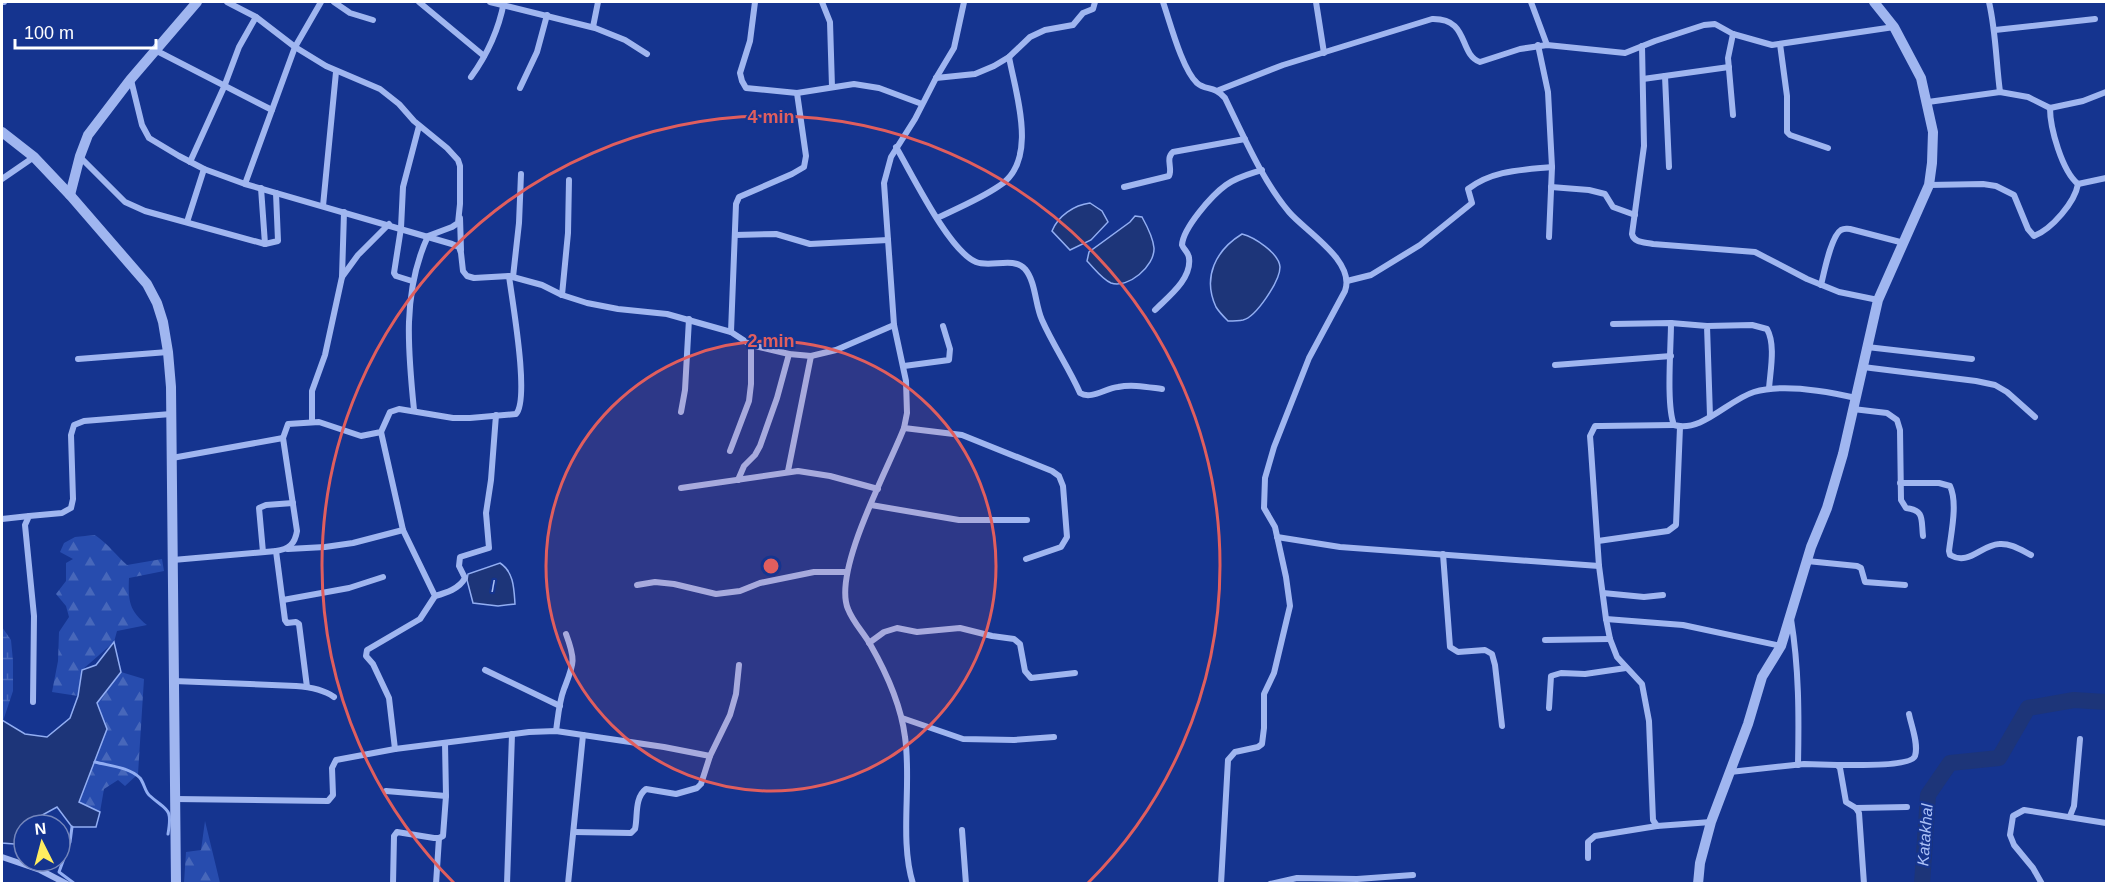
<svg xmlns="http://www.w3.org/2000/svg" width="2108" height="885" font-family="Helvetica,sans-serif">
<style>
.forest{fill:url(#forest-firs)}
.wetland{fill:url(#wetland-marsh)}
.water{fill:#1d3579;stroke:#92aef3;stroke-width:1.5}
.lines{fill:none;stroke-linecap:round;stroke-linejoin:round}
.stream{stroke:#92aef3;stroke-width:3}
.river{stroke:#1d3579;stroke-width:16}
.minor{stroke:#a0b6f0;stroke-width:6}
.tertiary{stroke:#a0b6f0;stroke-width:10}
.ring{fill:none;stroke:#e05e5e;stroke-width:3}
.labels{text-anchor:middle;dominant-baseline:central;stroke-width:4.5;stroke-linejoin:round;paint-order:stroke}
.water-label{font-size:16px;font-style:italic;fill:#acc1f7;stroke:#15348f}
.centre{fill:#e05e5e;stroke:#15348f;stroke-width:3}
.ring-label{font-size:18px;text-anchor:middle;font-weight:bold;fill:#e05e5e;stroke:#15348f;stroke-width:4.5;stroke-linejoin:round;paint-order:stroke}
</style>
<defs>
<pattern id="forest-firs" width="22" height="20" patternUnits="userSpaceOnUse" patternTransform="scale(1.5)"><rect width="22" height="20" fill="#274cae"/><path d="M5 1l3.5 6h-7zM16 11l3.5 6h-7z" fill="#4767ba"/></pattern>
<pattern id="wetland-marsh" width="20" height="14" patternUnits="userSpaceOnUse" patternTransform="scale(1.5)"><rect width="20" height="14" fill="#274cae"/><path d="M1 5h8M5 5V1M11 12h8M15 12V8" fill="none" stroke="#4767ba"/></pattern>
</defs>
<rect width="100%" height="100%" fill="#15348f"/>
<g class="forest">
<path d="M95 535C107 543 116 555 127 565L162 559 164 571 129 578C128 600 129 611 147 625L117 631 114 642 82 670 78 696 52 692 58 661 59 632 69 617 66 606 56 594 66 581V563L73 559 60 552 64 543 75 537Z"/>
<path d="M121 672 144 679 138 774 125 786 118 780 104 789 100 812 78 803 107 729 97 703Z"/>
<path d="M205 821 220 883H184L186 852 201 850Z"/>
</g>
<path class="wetland" d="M2 627 11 640 13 661V691L3 721 25 734 47 737 70 718 53 748 2 741Z"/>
<g class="water">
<path d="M1090 203 1102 211 1108 222 1091 240 1070 250 1052 231C1058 216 1074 205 1090 203Z"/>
<path d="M1135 216 1142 217C1147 226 1153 237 1154 248 1155 266 1128 289 1111 283 1102 279 1094 268 1087 261L1089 252 1130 222Z"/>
<path d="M1242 234C1254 237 1279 253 1280 267 1280 281 1256 317 1243 320 1238 321 1233 321 1228 321 1224 317 1219 312 1216 307 1202 277 1216 250 1242 234Z"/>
<path d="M500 563C514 572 514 589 515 604L498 606 473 603 467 580 468 574Z"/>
<path d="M114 642 121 672 97 703 107 729 79 802 100 812 96 827H72L57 807 24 825V829L14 844 2 843V720L25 734 47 737 70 718 78 696 82 670 96 665Z"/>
</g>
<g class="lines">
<g class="stream">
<path d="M95 762C110 766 129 767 140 778 144 783 145 791 149 795 166 811 173 806 168 834"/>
<path d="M72 827 70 842 59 872 75 884"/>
</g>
<path class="river" d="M1922 884 1928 795 1950 763 1999 758 2028 708 2074 700 2106 702"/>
<g class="minor">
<path d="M2 2H4"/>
<path d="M227 2 256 17 295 47 326 66 380 89 399 104 414 121 447 148 458 160 460 166V204L458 223 452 227 428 236C402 292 408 351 414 410"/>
<path d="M334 2 350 13 373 20"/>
<path d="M419 2 484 56"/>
<path d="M490 2 595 28 625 40 647 54"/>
<path d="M755 2 750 41 740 73 742 81 746 88 797 93 854 84 879 88 922 104"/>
<path d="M822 2 830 22 832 87"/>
<path d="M1163 2C1170 22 1182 69 1197 83 1206 91 1214 85 1225 98 1243 135 1262 180 1289 212 1305 231 1356 261 1345 291L1309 358 1274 447 1265 478 1264 508 1275 527 1286 577 1290 606 1274 673 1264 694V728L1262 744 1258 747 1235 752 1228 760 1221 884"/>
<path d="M1316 2 1324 53"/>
<path d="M1531 2 1547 45"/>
<path d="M1989 2C1996 32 1996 62 2000 92"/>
<path d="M593 27 598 2"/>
<path d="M1995 30 2095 19"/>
<path d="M1780 44 1787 96V132L1790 135 1828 148"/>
<path d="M1538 45 1548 92 1552 167 1549 237"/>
<path d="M1642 46 1644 146 1632 234C1634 243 1645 242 1653 244L1755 252 1807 279 1839 292 1878 300"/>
<path d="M155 50 272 110"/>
<path d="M1665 76 1669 167"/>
<path d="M471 77C487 55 499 28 504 2"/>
<path d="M936 78 975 74 994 66 1009 57 1030 37 1045 30 1073 25 1083 13 1093 9 1095 2"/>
<path d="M1643 79 1729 67"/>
<path d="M131 80 142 125 149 138 179 156 204 169 245 184 452 244 459 247 461 253 463 271 467 276 474 278 509 276 542 285 562 295 587 303 618 309 667 314 731 332 751 345 789 354 811 356 836 350 894 325"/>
<path d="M520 88 537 52 547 15"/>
<path d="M1219 90 1283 65 1432 19C1470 18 1458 54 1480 62L1520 49 1547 45 1625 53 1655 41 1704 25 1715 24 1733 34 1772 45 1894 27"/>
<path d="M1928 102 2000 92 2028 97 2050 108 2083 101 2106 92"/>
<path d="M2050 108C2050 128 2062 171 2078 184"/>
<path d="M1733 115 1728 58 1733 34"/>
<path d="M896 147C912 174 949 251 976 262 991 268 1013 256 1025 269 1036 282 1035 305 1042 320 1053 345 1069 368 1080 393 1091 400 1106 388 1118 387 1132 384 1147 387 1162 389"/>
<path d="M80 157 125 202 145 211 265 244 278 241 276 193"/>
<path d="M190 162 224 87 239 47 256 17"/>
<path d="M2 179 34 157"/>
<path d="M245 184 295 47 321 2"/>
<path d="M2078 184 2106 178"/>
<path d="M1929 185 1983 184 1996 186 2014 195 2028 229 2034 236C2052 229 2075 202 2078 184"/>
<path d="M1124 187 1169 176C1173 168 1165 159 1173 152L1245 139"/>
<path d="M1551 187 1589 190 1605 194 1613 207 1635 215"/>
<path d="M261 188 265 244"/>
<path d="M323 206 336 72"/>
<path d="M460 218 461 250"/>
<path d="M937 218C958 208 980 199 999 186 1039 161 1016 95 1009 57"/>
<path d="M187 222 204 169"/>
<path d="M735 235 776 234 810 244 888 240"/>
<path d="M342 277 344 212"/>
<path d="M513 277 519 223 521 174"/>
<path d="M412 281 396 276 394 273 401 228 403 187 419 126"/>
<path d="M1347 281 1371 275 1420 245 1472 203 1468 189C1493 170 1522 170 1552 167"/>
<path d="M1821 285C1824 273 1831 236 1841 230 1845 228 1846 229 1850 229L1904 243"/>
<path d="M562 295 568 233 569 180"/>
<path d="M1155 310C1168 297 1192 279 1189 258 1189 253 1184 250 1182 245 1183 228 1212 195 1226 185 1237 177 1250 174 1262 170"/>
<path d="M1671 323C1671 347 1666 405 1674 425 1702 433 1728 400 1754 392 1784 383 1826 391 1856 398"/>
<path d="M1613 324 1671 323 1707 326 1710 416"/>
<path d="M1707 326 1752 325 1767 329C1776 345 1770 372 1769 389"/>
<path d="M731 332 736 204 739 197 792 174 804 167 806 156 797 93"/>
<path d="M1867 347 1972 359"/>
<path d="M78 359 168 352"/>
<path d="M1555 365 1671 356"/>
<path d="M904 366 949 360 950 349 943 326"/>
<path d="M1863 367 1976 381 1995 385 2007 392 2035 417"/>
<path d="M1853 409 1887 413 1897 420 1900 430 1901 500 1906 508C1925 510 1921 520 1923 536"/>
<path d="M681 412 685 390 689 319"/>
<path d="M312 422V391L325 355 342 277 358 255 389 224"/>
<path d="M1674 425 1601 426H1595L1590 436 1591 449 1599 566 1606 619 1610 639 1617 657 1642 684 1649 721 1653 820 1657 826 1711 822"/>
<path d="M904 428 962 435 1052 471 1059 476 1063 486 1067 537 1061 547 1026 559"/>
<path d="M381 432 403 530 435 596 420 619 367 650 366 656 373 664 389 698 395 749"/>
<path d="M730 451 749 401 751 384V345"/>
<path d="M172 458 283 438"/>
<path d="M788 471 811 356"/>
<path d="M738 480 744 466 755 455 760 446 777 398 789 354"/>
<path d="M1900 483H1939L1950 486C1958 503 1951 533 1949 551L1950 555C1969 566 1981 545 1999 544 2011 543 2021 550 2031 555"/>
<path d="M681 488 798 471 830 476 878 489"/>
<path d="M871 505 959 520H1027"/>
<path d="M2 519 29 516"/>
<path d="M1277 537 1340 547 1599 566"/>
<path d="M1598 541 1668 531 1676 525 1680 427"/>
<path d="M288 549 325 547 353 543 403 530"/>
<path d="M276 551 285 620 287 623 296 622 299 624 307 687"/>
<path d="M263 552 259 508 266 505 293 503"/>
<path d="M1443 554 1450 647 1458 652 1485 650 1492 654 1495 665 1502 726"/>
<path d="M173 560 276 551C289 549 295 544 297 531L283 438 288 424 319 422 361 436 381 432 390 412 399 409 453 418H470L516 414C530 399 512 300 509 276"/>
<path d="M1807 561 1857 566 1861 568 1865 582 1905 585"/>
<path d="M637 585 655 582 674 584 716 594 740 591 760 583 814 572H847"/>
<path d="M1603 593 1644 597 1663 595"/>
<path d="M435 596C446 593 459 589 465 578L459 566 460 557 489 548 486 513 491 480 496 415"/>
<path d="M283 600 349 588 383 577"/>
<path d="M1606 619 1683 625 1781 646"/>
<path d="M1791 619C1799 668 1799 715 1798 765"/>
<path d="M1545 640 1610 639"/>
<path d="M869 643 884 632 897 628 917 632 960 628 992 636 1014 639 1020 644 1025 671 1031 678 1075 673"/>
<path d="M485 670 560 706"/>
<path d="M174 681 296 686C310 687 323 689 334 697"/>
<path d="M33 702 34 616 25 525 29 516 62 513 71 508 73 499 71 435 74 425 84 421 171 414"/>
<path d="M1549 708 1551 676 1561 673 1585 674 1626 668"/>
<path d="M902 718 963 739 1014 740 1054 737"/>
<path d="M556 731C558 717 559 702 564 689 574 663 576 661 566 634"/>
<path d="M1837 765C1850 765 1911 767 1915 756 1919 744 1911 725 1909 714"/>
<path d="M1730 772 1804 764 1837 765 1840 768 1846 802 1856 808 1859 813 1864 884"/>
<path d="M386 791 446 796"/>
<path d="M175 799 328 801 333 795 332 768 336 760 395 749 529 732 556 731 664 747 710 756"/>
<path d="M1856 808 1907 807"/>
<path d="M2070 816 2074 806 2080 739"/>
<path d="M962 830 966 884"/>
<path d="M574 832 631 833 635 829C638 817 634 798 646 789L676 794 697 788 701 784 710 756 730 715 736 694 739 665"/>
<path d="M2 857 40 870 67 884"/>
<path d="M1588 858V842L1595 836 1657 826"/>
<path d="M393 884 394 836 397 832 434 838H439L443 836 446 796 445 743"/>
<path d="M436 884 439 838"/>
<path d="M507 884 512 734"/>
<path d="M568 884 583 735"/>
<path d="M913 884C899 839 912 784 905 737 901 705 886 672 870 644 863 632 853 622 848 609 832 571 889 467 904 428L907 413 906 381 894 325 884 183 891 157 915 119 936 78 954 48 964 2"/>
<path d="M1270 884 1297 878 1357 879 1413 875"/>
<path d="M2042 884 2033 868 2014 845 2010 835 2013 816 2024 810 2106 823"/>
</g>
<g class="tertiary">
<path d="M2 132 34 157 70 195 147 284 157 303 163 322 168 352 171 387 176 884"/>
<path d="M70 195 80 156 88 135 130 80 197 2"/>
<path d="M1698 884 1700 863 1711 822 1748 724 1762 677 1781 646 1811 547 1827 508 1843 454 1878 300 1929 185 1932 163 1933 132 1921 78 1894 27 1874 2"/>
</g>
</g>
<circle cx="771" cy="566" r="225" fill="#e05e5e" fill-opacity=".12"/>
<g class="ring">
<circle cx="771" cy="566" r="225"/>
<path d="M454 883A449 449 0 1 1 1088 883"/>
</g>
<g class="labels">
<g class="water-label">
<text x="493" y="586">I</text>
<text transform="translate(1925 835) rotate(-86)">Katakhal</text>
</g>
</g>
<circle cx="771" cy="566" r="9" class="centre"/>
<g class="ring-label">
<text x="771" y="123">4 min</text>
<text x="771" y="347">2 min</text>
</g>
<rect width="2108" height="885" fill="none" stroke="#ffffff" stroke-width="6"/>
<g transform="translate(42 843) rotate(354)"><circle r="28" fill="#15348f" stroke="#7385bc" stroke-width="1.5"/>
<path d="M0-4.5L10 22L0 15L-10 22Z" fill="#ffed60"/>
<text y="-9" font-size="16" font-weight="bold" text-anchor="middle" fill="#ffffff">N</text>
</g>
<path d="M15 39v9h141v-9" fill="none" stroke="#ffffff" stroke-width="3"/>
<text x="24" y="39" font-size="18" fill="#ffffff" stroke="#15348f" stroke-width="4.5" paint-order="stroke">100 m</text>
</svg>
